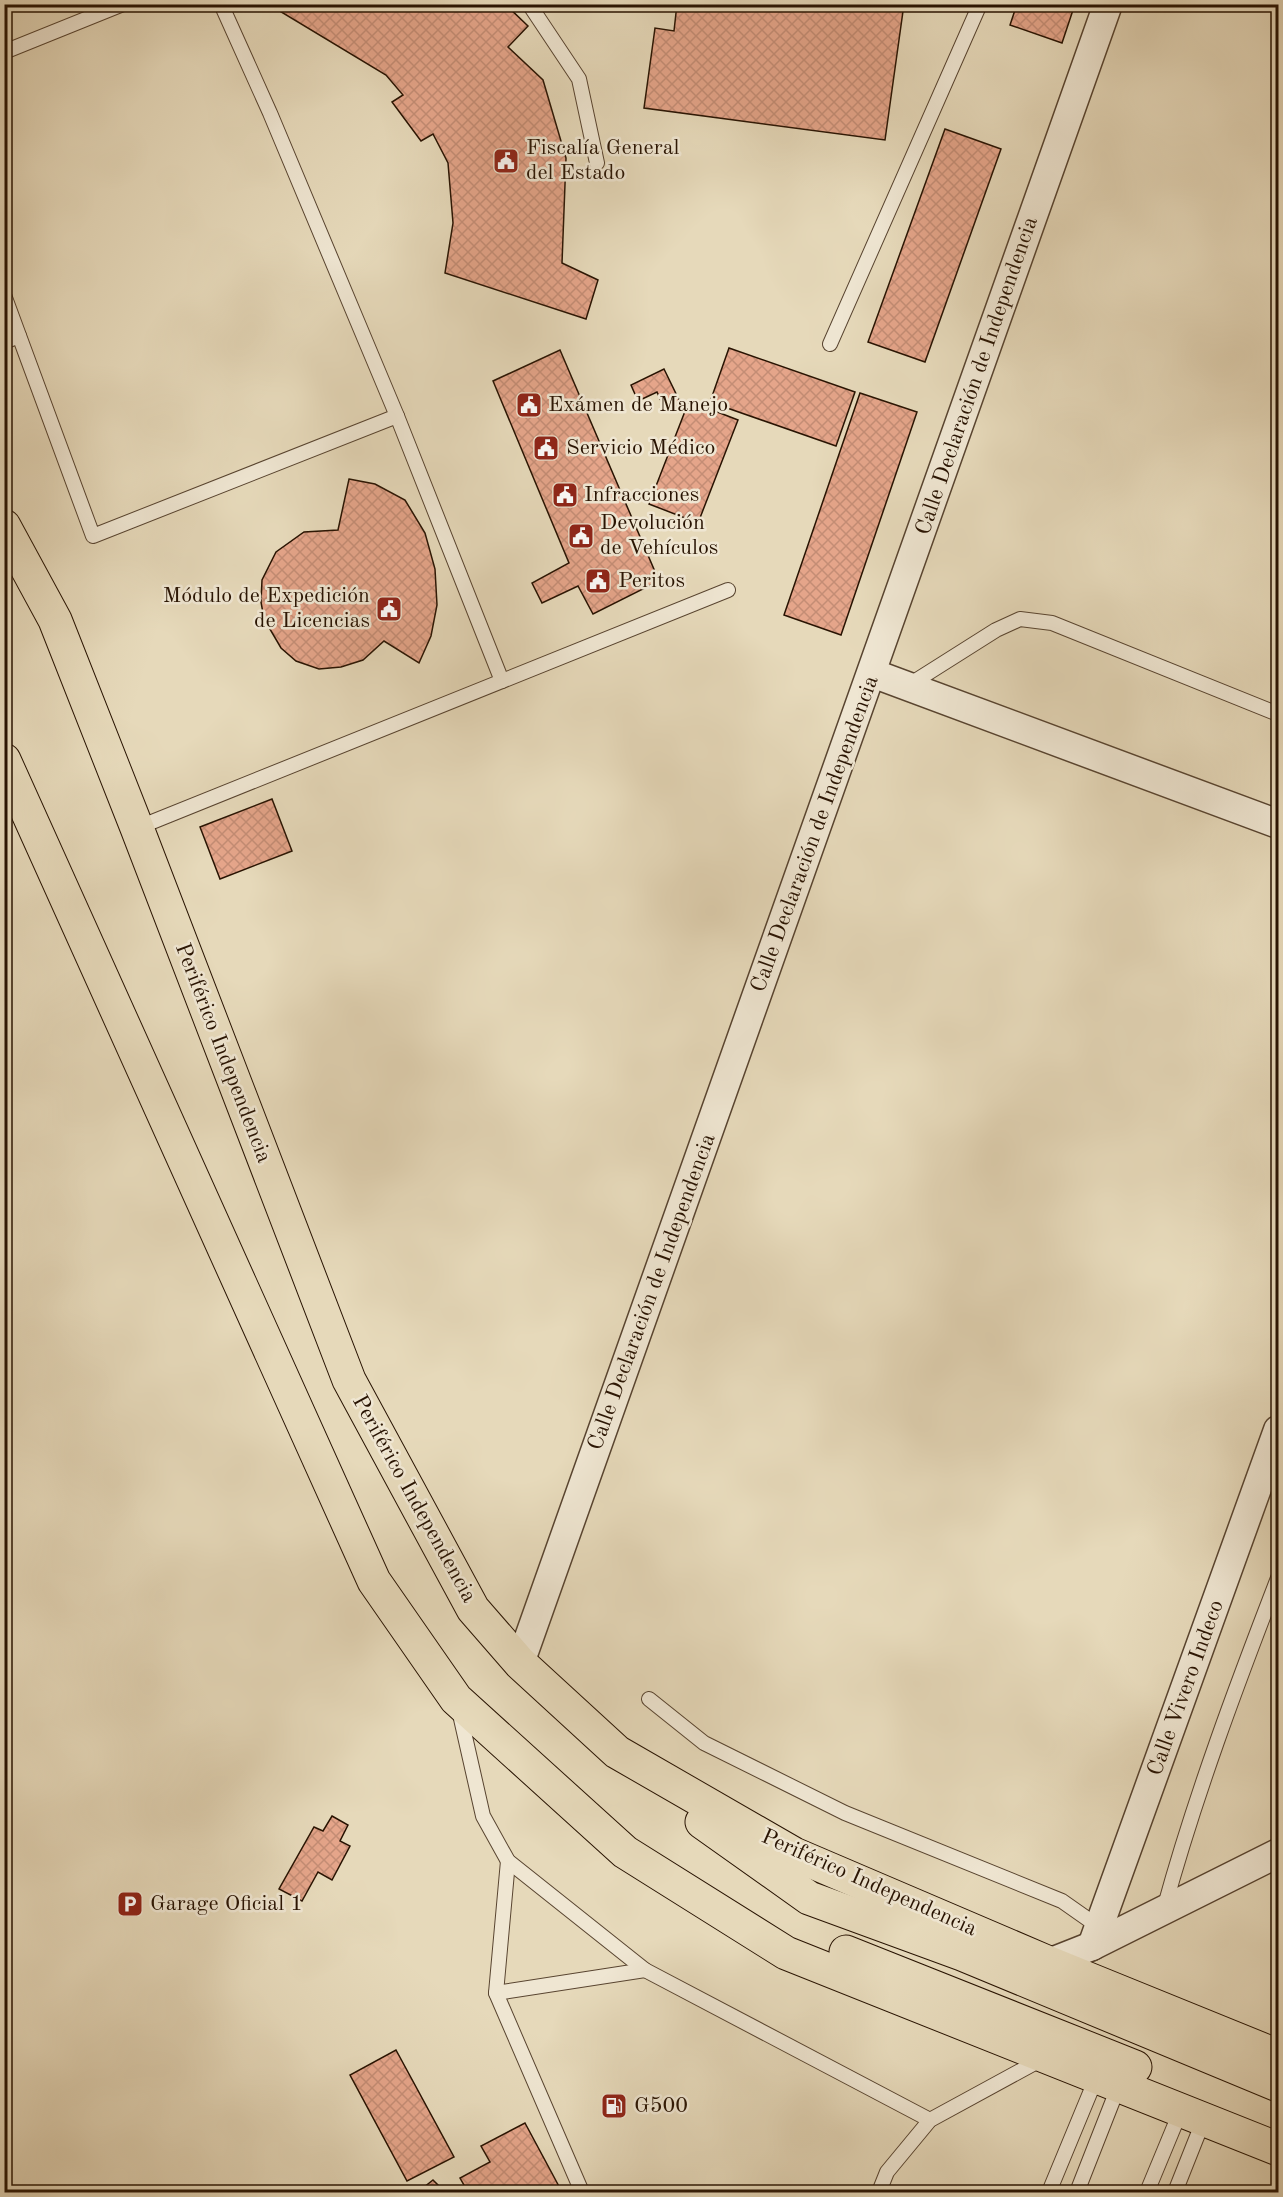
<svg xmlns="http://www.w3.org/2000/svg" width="1283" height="2197" font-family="'Old Standard TT',serif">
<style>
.building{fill:url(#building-cross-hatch);stroke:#281302;stroke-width:1.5}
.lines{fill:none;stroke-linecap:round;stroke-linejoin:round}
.lane-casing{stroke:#584430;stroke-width:16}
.street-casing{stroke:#584430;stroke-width:31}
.highway-casing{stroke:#281302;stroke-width:35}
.lane{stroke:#efe6d2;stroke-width:14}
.street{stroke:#efe6d2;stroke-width:28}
.highway{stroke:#e6d9ba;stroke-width:33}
.labels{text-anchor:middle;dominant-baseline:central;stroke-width:5;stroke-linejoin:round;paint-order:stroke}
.poi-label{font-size:22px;fill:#281302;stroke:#efe6d2;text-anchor:start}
.street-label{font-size:22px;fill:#281302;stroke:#efe6d2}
</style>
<defs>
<pattern id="building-cross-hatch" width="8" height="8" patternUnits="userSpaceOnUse" patternTransform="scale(1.5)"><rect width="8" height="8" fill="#e5a58a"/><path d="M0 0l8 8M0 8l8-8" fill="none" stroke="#c48d75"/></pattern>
</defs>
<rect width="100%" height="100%" fill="#e6d9ba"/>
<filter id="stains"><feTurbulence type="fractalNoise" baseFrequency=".00333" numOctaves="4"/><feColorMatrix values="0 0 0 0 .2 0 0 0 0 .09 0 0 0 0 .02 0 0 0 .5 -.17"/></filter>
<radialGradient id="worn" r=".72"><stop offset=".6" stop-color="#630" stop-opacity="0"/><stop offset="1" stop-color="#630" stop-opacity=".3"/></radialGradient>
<g class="building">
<path d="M268 4H505L528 26 508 47 543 80 566 158 562 263 598 280 586 319 445 273 453 223 448 163 433 134 421 141 392 102 403 95 386 75Z"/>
<path d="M677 4H904L885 140 644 108 655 28 674 31Z"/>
<path d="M1017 4H1075L1062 43 1010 25Z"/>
<path d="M945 129 1001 149 925 362 868 342Z"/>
<path d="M729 348 855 392 836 446 710 402Z"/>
<path d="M560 350 659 581 593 614 578 586 542 603 532 583 569 563 493 381Z"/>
<path d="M664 369 681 404 666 412 657 392 638 401 631 385Z"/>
<path d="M860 393 917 412 841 635 784 615Z"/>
<path d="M689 401 738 420 698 523 649 504Z"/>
<path d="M349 479 375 484 405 500 425 533 435 569 437 605 431 636 419 663 384 641 363 660 341 667 319 669 296 661 281 648 264 619 261 602 262 580 276 552 304 532 338 530Z"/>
<path d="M272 799 292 851 220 879 200 827Z"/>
<path d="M332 1816 348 1825 340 1841 350 1846 332 1880 318 1872 302 1901 279 1889 314 1827 323 1831Z"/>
<path d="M396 2050 454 2157 407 2181 350 2075Z"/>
<path d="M525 2123 562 2192H468L460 2178 490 2162 481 2146Z"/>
<path d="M433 2180 445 2192H418Z"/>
</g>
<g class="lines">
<g class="lane-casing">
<g id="lane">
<path d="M221 4 270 113 397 416 502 681"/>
<path d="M529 4 579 79 597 163"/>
<path d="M4 52 123 4"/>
<path d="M4 295 93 536 397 416"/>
<path d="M4 342 19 336"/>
<path d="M830 344 980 4"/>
<path d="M909 685 996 630 1020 619 1052 623 1278 714"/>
<path d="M137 828 728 590"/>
<path d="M649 1699 704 1743 845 1813 1062 1901 1099 1927"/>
<path d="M459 1710 483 1816 508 1861 645 1970 930 2120"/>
<path d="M508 1861 496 1993 582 2192"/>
<path d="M1164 1909C1195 1796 1236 1687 1278 1578"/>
<path d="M496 1993 645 1970"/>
<path d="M879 2192 887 2172 930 2120 1042 2059"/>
<path d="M1049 2192 1097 2076"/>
<path d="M1077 2192 1119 2085"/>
<path d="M1147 2192 1181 2110"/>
<path d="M1175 2192 1204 2119"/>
</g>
</g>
<g class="street-casing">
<g id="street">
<path d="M872 673 1278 824"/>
<path d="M520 1663 1108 4"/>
<path d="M1092 1946 1278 1430"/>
<path d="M1049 1963 1092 1946 1278 1853"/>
</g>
</g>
<g class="highway-casing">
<g id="highway">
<path d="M4 526 55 620 137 828 349 1380 473 1609 520 1663 617 1752 794 1854 1049 1963 1278 2056"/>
<path d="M4 760 374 1581 456 1699 625 1852 786 1953 1278 2149"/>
<path d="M702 1822 809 1898 962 1954 1278 2085"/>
<path d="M846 1952 1135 2067"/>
</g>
</g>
<use href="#lane" class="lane"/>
<use href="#street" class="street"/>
<use href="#highway" class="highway"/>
</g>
<defs>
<g id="civic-square" transform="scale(1.35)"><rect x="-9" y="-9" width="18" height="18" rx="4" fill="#8f2418" stroke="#efe6d2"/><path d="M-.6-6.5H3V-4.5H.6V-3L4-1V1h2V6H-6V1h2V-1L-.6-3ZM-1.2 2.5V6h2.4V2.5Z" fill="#fff"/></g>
<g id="parking-square" transform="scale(1.35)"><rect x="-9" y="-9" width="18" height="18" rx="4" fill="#8f2418" stroke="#efe6d2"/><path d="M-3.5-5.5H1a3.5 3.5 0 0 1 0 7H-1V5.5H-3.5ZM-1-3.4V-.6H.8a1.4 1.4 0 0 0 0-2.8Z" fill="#fff"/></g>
<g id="fuel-square" transform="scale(1.35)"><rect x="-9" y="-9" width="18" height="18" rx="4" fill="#8f2418" stroke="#efe6d2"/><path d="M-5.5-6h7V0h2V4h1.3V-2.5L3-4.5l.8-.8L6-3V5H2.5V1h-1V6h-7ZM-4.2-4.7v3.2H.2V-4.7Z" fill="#fff"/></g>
</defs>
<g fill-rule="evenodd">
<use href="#civic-square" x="506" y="161"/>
<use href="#civic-square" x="529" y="405"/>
<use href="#civic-square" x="546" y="448"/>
<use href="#civic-square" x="565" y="495"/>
<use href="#civic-square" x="581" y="536"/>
<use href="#civic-square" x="598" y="581"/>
<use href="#civic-square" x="389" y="609"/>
<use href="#parking-square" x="130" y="1904"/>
<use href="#fuel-square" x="614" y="2106"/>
</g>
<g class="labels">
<g class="poi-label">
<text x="526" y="148">Fiscalía General<tspan x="526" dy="25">del Estado</tspan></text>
<text x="548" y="405">Exámen de Manejo</text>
<text x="566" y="448">Servicio Médico</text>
<text x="584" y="495">Infracciones</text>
<text x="600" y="523">Devolución<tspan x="600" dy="25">de Vehículos</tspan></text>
<text x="618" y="581">Peritos</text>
<text x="370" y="596" text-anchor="end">Módulo de Expedición<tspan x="370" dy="25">de Licencias</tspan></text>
<text x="150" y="1904">Garage Oficial 1</text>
<text x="634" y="2106">G500</text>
</g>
<g class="street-label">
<text transform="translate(977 376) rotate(-71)">Calle Declaración de Independencia</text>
<text transform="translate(815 834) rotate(-70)">Calle Declaración de Independencia</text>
<text transform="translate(223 1053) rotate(69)">Periférico Independencia</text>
<text transform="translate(652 1292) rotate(-70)">Calle Declaración de Independencia</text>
<text transform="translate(414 1499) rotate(61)">Periférico Independencia</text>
<text transform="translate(1186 1688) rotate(-70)">Calle Vivero Indeco</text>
<text transform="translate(869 1883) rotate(24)">Periférico Independencia</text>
</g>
</g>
<rect width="1283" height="2197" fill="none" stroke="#e6d9ba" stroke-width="24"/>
<rect x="6" y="6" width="1271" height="2185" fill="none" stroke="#281302" stroke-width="3"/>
<rect x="12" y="12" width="1259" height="2173" fill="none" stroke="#281302" stroke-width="1.5"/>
<rect width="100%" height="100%" filter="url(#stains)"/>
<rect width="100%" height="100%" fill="url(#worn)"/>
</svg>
